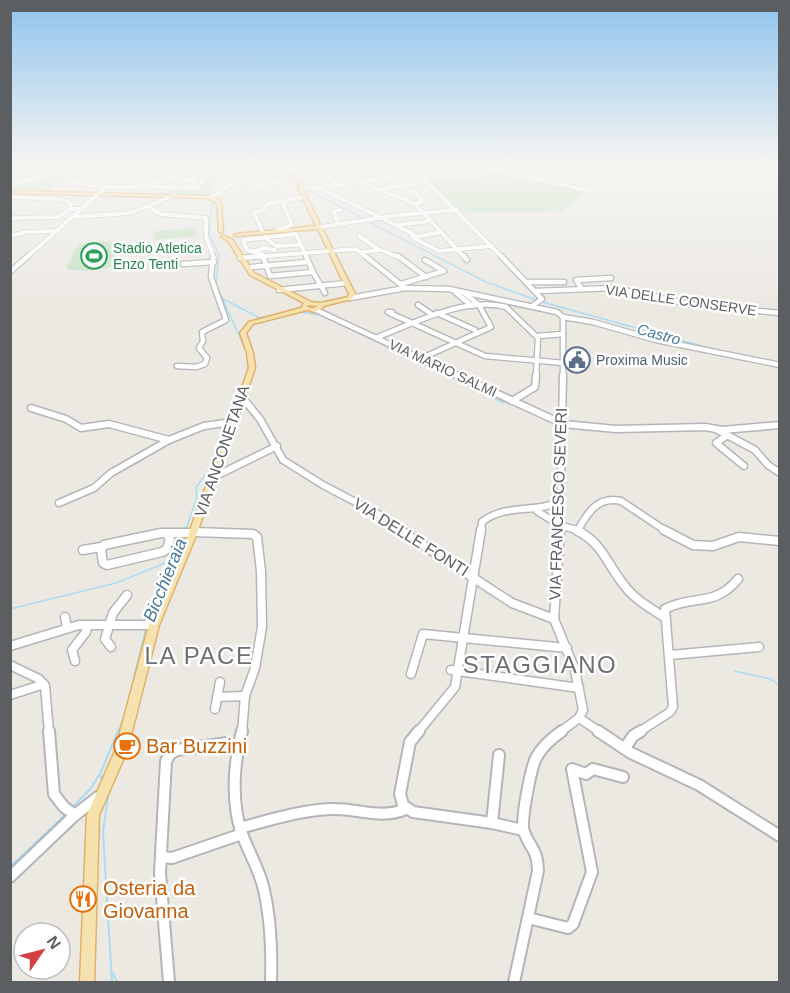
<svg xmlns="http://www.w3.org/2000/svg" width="790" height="993" font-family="Arial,sans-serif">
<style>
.green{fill:#c5e1c2}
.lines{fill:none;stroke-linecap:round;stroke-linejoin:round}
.stream-far1{stroke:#aadcf4;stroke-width:1.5}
.stream{stroke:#aadcf4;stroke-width:2}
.minor-far4-casing{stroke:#b3b5b8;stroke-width:5}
.minor-far3-casing{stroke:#b3b5b8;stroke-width:7}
.minor-far2-casing{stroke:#b3b5b8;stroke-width:9}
.minor-far1-casing{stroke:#b3b5b8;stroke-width:11}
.minor-casing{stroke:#b3b5b8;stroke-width:14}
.major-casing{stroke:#e0b168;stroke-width:3}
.minor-far4{stroke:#fff;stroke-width:4}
.minor-far3{stroke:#fff;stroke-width:4.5}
.minor-far2{stroke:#fff;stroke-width:6}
.minor-far1{stroke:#fff;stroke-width:8}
.minor{stroke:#fff;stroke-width:10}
.major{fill:#f5e2af;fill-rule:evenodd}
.labels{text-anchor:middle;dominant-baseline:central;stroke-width:5;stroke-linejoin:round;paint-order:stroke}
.far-leisure-label{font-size:14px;fill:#27864d;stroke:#fff;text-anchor:start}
.far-street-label{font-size:14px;fill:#5b5f62;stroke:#fff}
.far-service-label{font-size:14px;fill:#4e5e75;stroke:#fff;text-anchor:start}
.far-water-label{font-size:15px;font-style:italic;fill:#477a9c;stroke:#fff}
.street-label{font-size:16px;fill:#5b5f62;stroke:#fff}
.water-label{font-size:18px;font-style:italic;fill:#477a9c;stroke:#fff}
.near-food-label{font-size:20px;fill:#c56008;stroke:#fff;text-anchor:start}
.near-quarter-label{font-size:24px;letter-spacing:1.5px;fill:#6c7173;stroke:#fff}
</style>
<rect width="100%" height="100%" fill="#ece9e3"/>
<g class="green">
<path d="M72 171 76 172 50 189 53 192 96 193 11 191V186Z"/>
<path d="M495 171 590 191 561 211 462 213 429 182H475L474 180Z"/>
<path d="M206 179H209L212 196 150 194 171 193 174 188H198Z"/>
<path d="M196 228 197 236 155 240V231Z"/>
<path d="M107 241 120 246 112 267 86 271 66 269 78 244Z"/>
</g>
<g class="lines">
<g class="stream-far1">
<path d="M261 166 298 185"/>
<path d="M772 166H777"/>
<path d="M306 189 363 218"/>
<path d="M213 194 211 176 215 166"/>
<path d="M212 202 209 234 219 255 216 284"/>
<path d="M371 223 486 282 536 300"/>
<path d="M218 289 248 355"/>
<path d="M223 299 260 318"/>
<path d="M542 302 720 351"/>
<path d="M280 317 300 312 321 315 504 403"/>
<path d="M225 421 248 372V365"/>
<path d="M186 529 197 497 196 487 210 469 223 426"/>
<path d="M10 609 116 583 175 559"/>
<path d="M147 620 173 567 183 537"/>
<path d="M734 671 771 679 780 686"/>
<path d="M118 732 124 717 146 628"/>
</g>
<g class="stream">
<path d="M102 780 100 774 118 731"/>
<path d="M108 795 103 832 112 982"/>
<path d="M72 808 91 788 99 775"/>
<path d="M10 867 66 814"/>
<path d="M113 973 117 982"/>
</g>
<g class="minor-far4-casing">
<g id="minor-far4">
<path d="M347 166 359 171 387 166"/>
<path d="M411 166 503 258"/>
<path d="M414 169 498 171 592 191"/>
<path d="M75 170 177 173"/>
<path d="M79 170 66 180C96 188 133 191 163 181 173 178 182 171 192 166"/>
<path d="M345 170 367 185 415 204 465 258"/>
<path d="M290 171 330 166"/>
<path d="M498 171 506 166"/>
<path d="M323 175 341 184"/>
<path d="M170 179 196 180 189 187"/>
<path d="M10 185 77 168"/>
<path d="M260 185 283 181"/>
<path d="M153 187 197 188 205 179"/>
<path d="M301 187 315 188 419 173"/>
<path d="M319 188 382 218"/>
<path d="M380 189 428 182"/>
<path d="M412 190 423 201 415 204"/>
<path d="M175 195 148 206 160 214 206 218V237L214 258"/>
<path d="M10 197 60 199 70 203V209H81"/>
<path d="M211 197C217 195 222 189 228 186 242 180 259 184 271 192"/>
<path d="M72 217 130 213 148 206"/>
<path d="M10 218 58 217 70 209"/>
<path d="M385 220 417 236"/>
<path d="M339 225 333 211 341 210"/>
<path d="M397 225 431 221"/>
<path d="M320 227 399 215 457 210"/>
<path d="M277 230 292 225 282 201"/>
<path d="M262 231 254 212 264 210 267 204 305 197"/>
<path d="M10 236 26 232 58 231"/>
<path d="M359 236 378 249"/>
<path d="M264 237 276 246 301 245"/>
<path d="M412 237 439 251 492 246"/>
<path d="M415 237 441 232"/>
<path d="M253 252 264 248 275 250"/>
<path d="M361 252 381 250 400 258"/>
<path d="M26 258 108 185"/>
<path d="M242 258 356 249 367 258"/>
<path d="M263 258 262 254 247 250 243 240 296 234 307 258"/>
</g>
</g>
<g class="minor-far3-casing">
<g id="minor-far3">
<path d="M263 256 270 276 313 272"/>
<path d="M306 256 313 272"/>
<path d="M365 256 405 288"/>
<path d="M398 256 426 277"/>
<path d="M464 256 467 260"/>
<path d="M501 256 542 299 532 306"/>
<path d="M240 258 262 256"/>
<path d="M183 264 214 262"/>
<path d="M252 267 308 262"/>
<path d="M10 272 28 256"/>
<path d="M313 272 325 293"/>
<path d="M527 282H564"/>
<path d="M401 284 444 271 425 260"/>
<path d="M582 289 576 280 611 278"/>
<path d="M279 290 347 283"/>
<path d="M536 291 614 288 689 304 780 313"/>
<path d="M455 292 472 306"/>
<path d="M350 298 405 288 449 289 557 312 563 317V377"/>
<path d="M418 305 433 315"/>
<path d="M316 310 460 377"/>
<path d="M388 312H392V314Z"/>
<path d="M437 313 475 330"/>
<path d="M392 314 485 356 564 363"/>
<path d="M563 317 593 322 656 340 780 365"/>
<path d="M538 336 563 334"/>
<path d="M378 337C414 323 466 296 506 307L538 338 536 377"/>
<path d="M422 358 491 327 479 305 463 292"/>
<path d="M177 366 196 367 205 364 207 358 199 348 203 341 202 332 226 320 211 277 213 256"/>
</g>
</g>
<g class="minor-far2-casing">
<g id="minor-far2">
<path d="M457 375 563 424 616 429 705 427 722 430 780 425"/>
<path d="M242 397 260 419 283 460 323 485 380 515 402 531"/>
<path d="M512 401 535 387 536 375"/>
<path d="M31 408 66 419 81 428 109 424 169 440"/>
<path d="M716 429 755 450 768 465 780 473"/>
<path d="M726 436 716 443 744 466"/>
<path d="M213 475 220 474 277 446"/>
<path d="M59 503 94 488 111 473 169 440 204 426 232 422"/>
<path d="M537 511 559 525 580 531"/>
<path d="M578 530C588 512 598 496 621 501L666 531"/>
<path d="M481 531 482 522C506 503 535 514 561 501"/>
<path d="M560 531 563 375"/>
</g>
</g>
<g class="minor-far1-casing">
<g id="minor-far1">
<path d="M400 530 512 603 554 619"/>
<path d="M560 530 554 619 575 670 583 710 579 718 560 732"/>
<path d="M576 530C602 542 607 564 624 585 634 599 650 608 664 617"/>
<path d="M664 530 693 545 713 546 739 537 780 541"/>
<path d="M194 532 253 534 257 537 261 571 262 627 255 668 245 696 242 732"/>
<path d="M161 533H166L170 539 167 549 162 552 107 565 103 563 101 550 104 545Z"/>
<path d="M166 533H193"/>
<path d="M83 550 101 547"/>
<path d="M65 617 67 627"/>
<path d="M10 646 79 625H154"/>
<path d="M111 647 105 639 113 613 127 595"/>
<path d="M670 655 759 647"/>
<path d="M75 661 72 650 86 632 88 625"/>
<path d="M10 665 39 679 45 686 49 732"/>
<path d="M451 670 579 688"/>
<path d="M411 674 423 634 567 648"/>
<path d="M10 695 44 684"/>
<path d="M217 697 245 696"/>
<path d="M215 709 220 682"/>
<path d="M579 718 600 732"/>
<path d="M418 732 455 687 481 530"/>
<path d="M639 732 670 712 673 707 665 609C694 594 714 608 738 579"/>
</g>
</g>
<g class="minor-casing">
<g id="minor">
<path d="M49 731 54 794 64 807 75 815"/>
<path d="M242 731C234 761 231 800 241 831 247 849 258 867 263 886 271 918 272 949 271 982"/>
<path d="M419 731 410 742 400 794 403 805 413 812 492 823 523 830"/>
<path d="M598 731 631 753 699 785 780 836"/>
<path d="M625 748 633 736 641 731"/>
<path d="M492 823 499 755"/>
<path d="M240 828C270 820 301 810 332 809 358 808 380 820 406 809"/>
<path d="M162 857 172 858 242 834"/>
<path d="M10 877 75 815 98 797"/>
<path d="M528 918 568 928 573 924 592 872 572 769 586 774 593 769 623 777"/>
<path d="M169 982 160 873 166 761 170 754 177 750 227 743 237 745"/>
<path d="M514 982 538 871C537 848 531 850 524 832 520 822 531 768 536 758 542 746 552 738 562 731"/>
</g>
</g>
<g class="major-casing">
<g id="major">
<path d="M282 166H286L303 183V190L355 294 352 299 323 306V308L314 312 307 310 253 324 246 333 253 353 255 368 197 533 159 625 127 751 99 815 94 982H80L87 815 115 751 149 625 189 533 249 368 247 353 240 333 249 322 301 308 304 303 250 275 228 241 221 237 223 236 232 239 254 273 311 302 321 303 348 297 349 294 318 229 236 236 234 235 236 234 316 226 299 190V183ZM308 305 318 306 313 308 307 307Z"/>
<path d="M10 191 207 196 218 199 221 203 223 232 221 233 219 232 217 203 214 201 207 198 10 193Z"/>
</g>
</g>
<use href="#minor-far4" class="minor-far4"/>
<use href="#minor-far3" class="minor-far3"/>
<use href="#minor-far2" class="minor-far2"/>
<use href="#minor-far1" class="minor-far1"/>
<use href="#minor" class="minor"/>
<use href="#major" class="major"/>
</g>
<linearGradient id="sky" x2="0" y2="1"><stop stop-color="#8fc4ed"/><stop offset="0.54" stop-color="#f6f5f2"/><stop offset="1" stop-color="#f6f5f2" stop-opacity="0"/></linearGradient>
<rect width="790" height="305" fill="url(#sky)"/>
<defs>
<g id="stadium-ring" transform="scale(1.35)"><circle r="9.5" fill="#fff" stroke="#2e9e5b" stroke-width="1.5"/><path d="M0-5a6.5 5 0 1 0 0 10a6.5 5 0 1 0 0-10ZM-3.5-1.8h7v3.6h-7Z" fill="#2e9e5b"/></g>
<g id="civic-ring" transform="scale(1.35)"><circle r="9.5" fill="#fff" stroke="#5c6f8a" stroke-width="1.5"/><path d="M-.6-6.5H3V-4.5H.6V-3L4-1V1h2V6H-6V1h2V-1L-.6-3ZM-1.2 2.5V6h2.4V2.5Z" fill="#5c6f8a"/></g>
<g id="cafe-ring" transform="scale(1.35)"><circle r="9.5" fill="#fff" stroke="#e8710a" stroke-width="1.5"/><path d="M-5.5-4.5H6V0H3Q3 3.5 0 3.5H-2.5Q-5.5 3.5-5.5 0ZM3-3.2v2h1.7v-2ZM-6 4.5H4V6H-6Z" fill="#e8710a"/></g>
<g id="restaurant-ring" transform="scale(1.35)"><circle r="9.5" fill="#fff" stroke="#e8710a" stroke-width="1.5"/><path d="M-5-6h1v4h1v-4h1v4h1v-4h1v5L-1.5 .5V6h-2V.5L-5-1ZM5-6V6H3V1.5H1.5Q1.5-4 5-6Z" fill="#e8710a"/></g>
</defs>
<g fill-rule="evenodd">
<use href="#stadium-ring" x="94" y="256"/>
<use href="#civic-ring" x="577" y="360"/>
<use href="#cafe-ring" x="127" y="746"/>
<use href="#restaurant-ring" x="83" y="899"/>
</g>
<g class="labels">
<g class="far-leisure-label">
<text x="113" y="248">Stadio Atletica<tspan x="113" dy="16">Enzo Tenti</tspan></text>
</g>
<g class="far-street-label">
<text transform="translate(681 300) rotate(8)">VIA DELLE CONSERVE</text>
<text transform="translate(443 368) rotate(25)">VIA MARIO SALMI</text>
</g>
<g class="far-service-label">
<text x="596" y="360">Proxima Music</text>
</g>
<g class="far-water-label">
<text transform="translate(659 334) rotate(15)">Castro</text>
</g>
<g class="street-label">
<text transform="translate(222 451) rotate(-71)">VIA ANCONETANA</text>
<text transform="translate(558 504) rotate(-88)">VIA FRANCESCO SEVERI</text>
<text transform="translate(411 537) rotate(32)">VIA DELLE FONTI</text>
</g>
<g class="water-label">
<text transform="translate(165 580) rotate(-68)">Bicchieraia</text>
</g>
<g class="near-food-label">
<text x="146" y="746">Bar Buzzini</text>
<text x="103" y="888">Osteria da<tspan x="103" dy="23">Giovanna</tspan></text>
</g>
<g class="near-quarter-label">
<text x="199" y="655">LA PACE</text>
<text x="540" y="664">STAGGIANO</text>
</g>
</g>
<rect width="790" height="993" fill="none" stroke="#5b5f62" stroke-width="24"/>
<g transform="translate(42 951) rotate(55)"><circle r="28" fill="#ffffff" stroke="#bdbfc0" stroke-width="1.5"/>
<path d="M0-4.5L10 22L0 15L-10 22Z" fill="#d44145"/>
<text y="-9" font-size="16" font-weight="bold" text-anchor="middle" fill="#5b5f62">N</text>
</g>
</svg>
